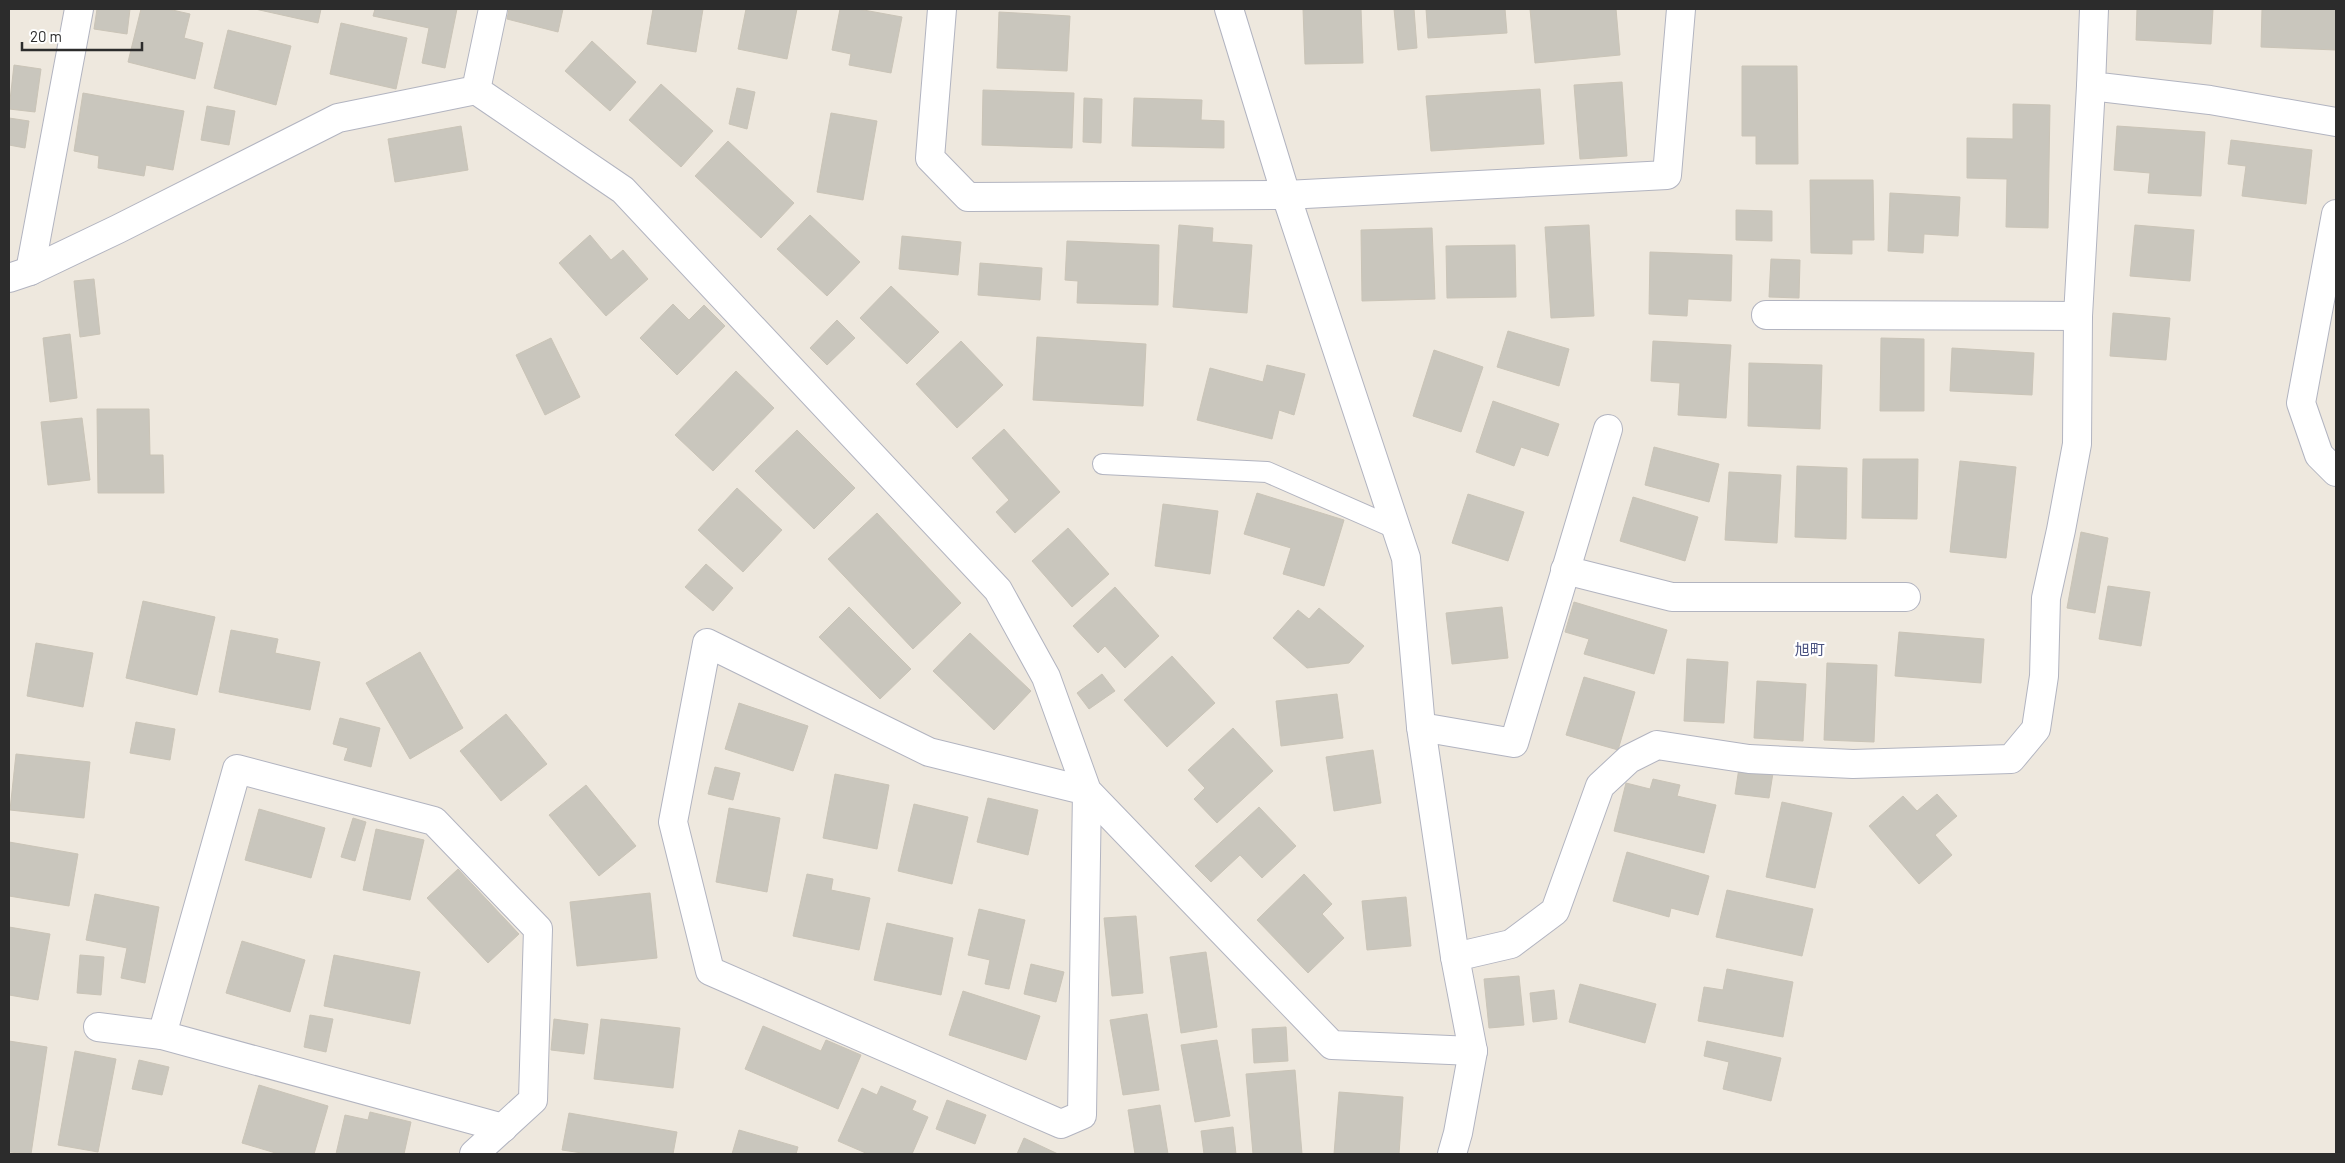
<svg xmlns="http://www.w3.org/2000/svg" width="2345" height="1163" font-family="Barlow,'Noto Sans JP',sans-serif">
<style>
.building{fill:#c9c6bd;stroke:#cac4b7}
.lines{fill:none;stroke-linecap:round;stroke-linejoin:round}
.service-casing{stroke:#b2b4c0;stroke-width:22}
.minor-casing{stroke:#b2b4c0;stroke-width:30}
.service{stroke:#fff;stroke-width:20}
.minor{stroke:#fff;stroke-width:28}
.labels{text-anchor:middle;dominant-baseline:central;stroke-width:4.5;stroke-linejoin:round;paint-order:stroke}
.quarter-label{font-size:15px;fill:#4a5280;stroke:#fff}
</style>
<rect width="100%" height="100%" fill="#eee8de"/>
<g class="building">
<path d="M97 9H130L127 34 94 29Z"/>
<path d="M141 9H168L190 14 184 38 203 43 195 79 128 62Z"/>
<path d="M255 9H321L318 23Z"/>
<path d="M375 9H457L445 68 422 63 429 28 373 16Z"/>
<path d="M509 9H563L558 32 507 19Z"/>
<path d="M653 9H703L696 52 647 44Z"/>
<path d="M746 9H797L787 59 738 49Z"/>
<path d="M840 9H858L902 17 891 73 849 65 851 54 832 50Z"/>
<path d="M1303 9H1361L1363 63 1305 64Z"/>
<path d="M1394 9H1414L1417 48 1398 50Z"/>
<path d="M1426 9H1505L1507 33 1428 38Z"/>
<path d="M1530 9H1616L1620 55 1535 63Z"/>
<path d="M2137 9H2213L2211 44 2136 40Z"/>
<path d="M2262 9H2336V50L2261 47Z"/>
<path d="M999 12 1070 16 1067 71 997 68Z"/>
<path d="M341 23 407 38 396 89 330 74Z"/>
<path d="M228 30 291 46 276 105 214 88Z"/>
<path d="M592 41 636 82 610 111 565 71Z"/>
<path d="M14 65 41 69 35 112 9 109Z"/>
<path d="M1742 66H1797L1798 164H1756V136H1742Z"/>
<path d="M1622 82 1627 156 1580 159 1574 85Z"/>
<path d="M661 84 713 131 681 167 629 120Z"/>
<path d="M737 88 755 92 747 129 729 124Z"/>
<path d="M1540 89 1544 144 1431 151 1426 96Z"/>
<path d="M983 90 1074 93 1072 148 982 145Z"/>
<path d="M83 93 184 111 173 170 146 165 144 176 98 168 99 156 74 151Z"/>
<path d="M1084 98 1102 99 1101 143 1083 142Z"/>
<path d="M1134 98 1202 100 1201 120 1224 121V148L1132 146Z"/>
<path d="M2013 104 2050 105 2048 228 2006 227 2007 179 1967 178V138L2013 139Z"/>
<path d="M207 106 235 111 229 145 201 140Z"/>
<path d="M831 113 877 121 863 200 817 192Z"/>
<path d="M9 118 29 121 25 148 9 145Z"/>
<path d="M461 126 468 170 395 182 388 139Z"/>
<path d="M2117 126 2205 132 2201 196 2148 193 2150 173 2114 170Z"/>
<path d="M2231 140 2312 150 2306 204 2242 196 2246 166 2228 164Z"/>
<path d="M728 141 794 203 761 238 695 176Z"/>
<path d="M1810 180H1873L1874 240H1852V254L1811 253Z"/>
<path d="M1890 193 1960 197 1958 236 1924 234 1923 253 1888 251Z"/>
<path d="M1736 210 1772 211V241L1736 240Z"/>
<path d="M810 215 860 262 827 296 777 249Z"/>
<path d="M1179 225 1213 228 1212 242 1252 245 1247 313 1173 307Z"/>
<path d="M1589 225 1594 316 1551 318 1545 227Z"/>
<path d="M2135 225 2194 230 2190 281 2130 276Z"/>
<path d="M1432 228 1435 299 1362 301 1361 230Z"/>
<path d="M590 235 611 260 623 250 648 279 606 316 559 263Z"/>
<path d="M902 236 961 242 958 275 899 269Z"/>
<path d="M1067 241 1159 245 1158 305 1077 303 1078 281 1065 280Z"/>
<path d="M1515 245 1516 297 1447 298 1446 246Z"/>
<path d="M1650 252 1732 255 1731 301 1688 299 1687 316 1649 314Z"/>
<path d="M1771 259 1800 260 1799 298 1769 297Z"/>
<path d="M980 263 1042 268 1040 300 978 295Z"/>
<path d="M94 279 100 334 80 337 74 281Z"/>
<path d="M891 286 939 332 907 364 860 318Z"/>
<path d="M673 304 689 320 704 305 725 326 677 375 640 338Z"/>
<path d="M2113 313 2170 318 2166 360 2110 356Z"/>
<path d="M837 320 855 338 827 365 810 348Z"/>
<path d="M1508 331 1569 349 1559 386 1497 367Z"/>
<path d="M70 334 77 398 50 402 43 338Z"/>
<path d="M1037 337 1146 344 1143 406 1033 400Z"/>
<path d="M551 338 580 397 545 415 516 355Z"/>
<path d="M1881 338 1924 339V411H1880Z"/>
<path d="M961 341 1003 385 957 428 916 384Z"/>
<path d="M1653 341 1731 345 1726 418 1678 415 1680 383 1651 381Z"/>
<path d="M1952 348 2034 353 2032 395 1950 391Z"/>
<path d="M1434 350 1483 367 1461 432 1413 416Z"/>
<path d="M1749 363 1822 365 1820 429 1748 426Z"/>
<path d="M1267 365 1305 374 1294 415 1279 410 1272 439 1197 420 1210 368 1263 382Z"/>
<path d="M736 371 774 408 713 471 675 435Z"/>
<path d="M1493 401 1559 424 1548 456 1521 447 1514 466 1476 452Z"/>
<path d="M97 409H149L150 455H163L164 493H98Z"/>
<path d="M82 418 90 480 48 485 41 422Z"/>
<path d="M1004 429 1060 492 1015 533 996 512 1009 500 972 458Z"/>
<path d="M797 430 855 488 814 529 755 471Z"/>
<path d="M1654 447 1719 464 1709 502 1645 485Z"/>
<path d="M1863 459H1918L1917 519 1862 518Z"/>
<path d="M1960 461 2016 467 2006 558 1950 552Z"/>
<path d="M1797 466 1847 468 1846 539 1795 537Z"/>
<path d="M1729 472 1781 475 1777 543 1725 540Z"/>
<path d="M737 488 782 530 743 572 698 530Z"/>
<path d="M1257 493 1344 520 1324 586 1283 574 1291 548 1244 534Z"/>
<path d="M1468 494 1524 512 1508 561 1452 543Z"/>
<path d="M1633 497 1698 517 1685 561 1620 541Z"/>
<path d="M1163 504 1218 511 1210 574 1155 566Z"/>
<path d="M877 513 961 603 913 649 828 559Z"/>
<path d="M1068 528 1109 574 1072 607 1032 561Z"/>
<path d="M2081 532 2108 538 2095 613 2067 608Z"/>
<path d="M706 564 733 588 713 611 685 587Z"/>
<path d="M2108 586 2150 592 2141 646 2099 639Z"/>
<path d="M1115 587 1159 636 1125 668 1105 646 1098 653 1073 626Z"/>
<path d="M143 601 215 617 197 695 126 678Z"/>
<path d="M1574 602 1667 630 1654 674 1584 654 1589 639 1565 632Z"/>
<path d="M849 607 911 669 880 699 819 637Z"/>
<path d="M1502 607 1508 658 1452 664 1446 613Z"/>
<path d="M1319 608 1364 646 1349 663 1307 668 1273 638 1298 610 1309 619Z"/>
<path d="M231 630 278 639 275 653 320 662 310 710 219 692Z"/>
<path d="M1899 632 1984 639 1981 683 1895 676Z"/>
<path d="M970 633 1031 691 994 730 933 671Z"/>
<path d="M36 643 93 653 83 707 27 696Z"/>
<path d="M420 652 463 728 410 759 366 683Z"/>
<path d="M1172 656 1215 703 1167 747 1124 700Z"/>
<path d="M1687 659 1728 662 1724 723 1684 721Z"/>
<path d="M1827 663 1877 665 1874 742 1824 740Z"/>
<path d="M1102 674 1115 691 1089 709 1077 693Z"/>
<path d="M1584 677 1635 692 1618 750 1566 735Z"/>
<path d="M1757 681 1806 684 1803 741 1754 738Z"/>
<path d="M1337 694 1343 738 1281 746 1276 701Z"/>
<path d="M739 703 808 726 793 771 725 749Z"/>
<path d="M506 714 547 764 501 801 460 751Z"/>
<path d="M340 718 380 728 371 767 344 760 348 748 333 744Z"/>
<path d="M136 722 175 729 170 760 130 753Z"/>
<path d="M1233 728 1273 771 1217 823 1194 799 1205 788 1188 770Z"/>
<path d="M1373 750 1381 803 1334 811 1326 757Z"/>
<path d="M16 754 90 762 84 818 10 810Z"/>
<path d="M715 767 740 773 733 800 708 794Z"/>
<path d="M1739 768 1773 773 1769 798 1735 794Z"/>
<path d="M835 774 889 785 877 849 823 838Z"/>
<path d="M1653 779 1680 785 1677 796 1716 805 1704 853 1614 831 1626 783 1650 789Z"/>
<path d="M586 785 636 846 599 876 549 815Z"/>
<path d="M1937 794 1957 816 1935 835 1952 855 1919 884 1869 826 1903 796 1917 811Z"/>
<path d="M988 798 1038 810 1028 855 977 842Z"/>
<path d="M1782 802 1832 813 1815 888 1766 877Z"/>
<path d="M914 804 968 817 952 884 898 871Z"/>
<path d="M1259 807 1296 846 1262 878 1240 855 1211 882 1195 866Z"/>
<path d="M729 808 780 818 767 892 716 882Z"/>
<path d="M259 809 325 828 311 878 245 860Z"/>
<path d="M353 818 366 822 355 861 341 857Z"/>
<path d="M376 829 424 840 410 900 363 890Z"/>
<path d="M9 842 78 854 69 906 9 896Z"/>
<path d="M1627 852 1709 876 1698 915 1671 908 1669 917 1613 901Z"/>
<path d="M458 869 519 934 488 963 427 898Z"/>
<path d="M807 874 833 879 831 890 870 898 859 950 793 936Z"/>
<path d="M1304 874 1332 904 1322 914 1344 938 1308 973 1257 920Z"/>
<path d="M1727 890 1813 909 1802 956 1716 937Z"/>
<path d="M650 893 657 958 577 966 570 902Z"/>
<path d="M95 894 159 907 145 983 121 978 127 948 86 940Z"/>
<path d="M1406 897 1411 946 1367 950 1362 901Z"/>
<path d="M979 909 1025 920 1009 989 985 984 990 960 968 955Z"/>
<path d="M1136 916 1143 993 1112 996 1104 918Z"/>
<path d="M887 923 953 938 941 995 874 980Z"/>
<path d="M9 927 50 934 38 1000 9 995Z"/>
<path d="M242 941 305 960 290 1012 226 993Z"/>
<path d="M1206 952 1217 1027 1181 1033 1170 957Z"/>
<path d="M80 955 104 957 101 995 77 993Z"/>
<path d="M334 955 420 972 410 1024 324 1006Z"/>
<path d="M1031 964 1064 972 1056 1002 1024 994Z"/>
<path d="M1727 969 1793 982 1783 1037 1698 1021 1704 987 1723 990Z"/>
<path d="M1519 976 1524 1025 1489 1028 1484 979Z"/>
<path d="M1580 984 1656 1004 1645 1043 1569 1022Z"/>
<path d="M1554 990 1557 1019 1533 1022 1530 993Z"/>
<path d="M963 991 1040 1016 1026 1060 949 1035Z"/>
<path d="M1147 1014 1159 1090 1123 1095 1110 1020Z"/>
<path d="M310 1015 333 1019 326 1052 304 1047Z"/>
<path d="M554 1019 588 1024 584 1054 551 1050Z"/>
<path d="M601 1019 680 1028 673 1088 594 1079Z"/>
<path d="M763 1026 821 1051 826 1040 861 1055 838 1109 745 1069Z"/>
<path d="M1286 1027 1288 1061 1254 1063 1252 1029Z"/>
<path d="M1217 1040 1230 1116 1195 1122 1181 1045Z"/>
<path d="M9 1041 47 1047 31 1154 9 1152Z"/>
<path d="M1707 1041 1781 1058 1771 1101 1723 1089 1729 1062 1704 1056Z"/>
<path d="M75 1051 116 1059 98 1152 58 1145Z"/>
<path d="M139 1060 169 1067 162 1095 132 1089Z"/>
<path d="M1295 1070 1302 1154H1253L1246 1074Z"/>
<path d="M259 1085 328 1106 314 1154H279L242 1143Z"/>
<path d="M881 1086 916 1101 912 1110 928 1117 912 1154H868L838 1141 862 1088 877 1095Z"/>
<path d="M1339 1092 1403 1097 1399 1154H1334Z"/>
<path d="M947 1100 986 1115 975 1144 936 1129Z"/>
<path d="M1160 1105 1168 1154H1135L1128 1110Z"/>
<path d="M370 1112 411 1122 404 1154H336L345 1115 368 1120Z"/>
<path d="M569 1113 677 1132 673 1154H589L562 1150Z"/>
<path d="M1233 1127 1236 1154H1204L1201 1131Z"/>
<path d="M739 1130 798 1147 796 1154H732Z"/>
<path d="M1024 1138 1058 1154H1017Z"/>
</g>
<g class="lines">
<g class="service-casing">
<path id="service" d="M1103 464 1267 472 1397 529"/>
</g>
<g class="minor-casing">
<g id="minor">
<path d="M942 9 930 158 968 197 1286 195 1667 175 1681 9"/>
<path d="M1229 9 1286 195 1406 558 1421 727 1455 957 1473 1051 1458 1133 1452 1154"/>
<path d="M2094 9 2091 86 2210 100 2336 122"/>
<path d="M476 90 623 190 998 590 1046 677 1087 791 1332 1045 1473 1051"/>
<path d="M2336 214 2301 403 2319 455 2336 472"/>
<path d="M30 271 79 9"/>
<path d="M9 278 30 271 118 229 338 118 476 90 493 9"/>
<path d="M1766 315 2078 316"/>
<path d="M1565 570 1672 597H1906"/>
<path d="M707 643 929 752 1087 791 1082 1115 1061 1124 710 971 673 822Z"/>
<path d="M1421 727 1514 743 1608 429"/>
<path d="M1455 957 1511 944 1555 911 1600 786 1629 759 1657 745 1749 759 1853 764 2011 759 2036 729 2044 676 2046 598 2061 530 2077 444 2078 316 2091 86"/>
<path d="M98 1027 162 1035 503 1128"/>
<path d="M162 1035 237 769 434 821 538 929 533 1100 474 1154"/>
</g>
</g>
<use href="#service" class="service"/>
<use href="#minor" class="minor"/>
</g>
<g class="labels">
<g class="quarter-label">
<text x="1810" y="649">旭町</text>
</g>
</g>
<rect width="2345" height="1163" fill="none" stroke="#2c2c2c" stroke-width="20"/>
<path d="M22 42v8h120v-8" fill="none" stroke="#2c2c2c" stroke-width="2.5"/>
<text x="30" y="42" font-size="15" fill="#2c2c2c" stroke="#ffffff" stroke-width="4" paint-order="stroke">20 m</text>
</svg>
